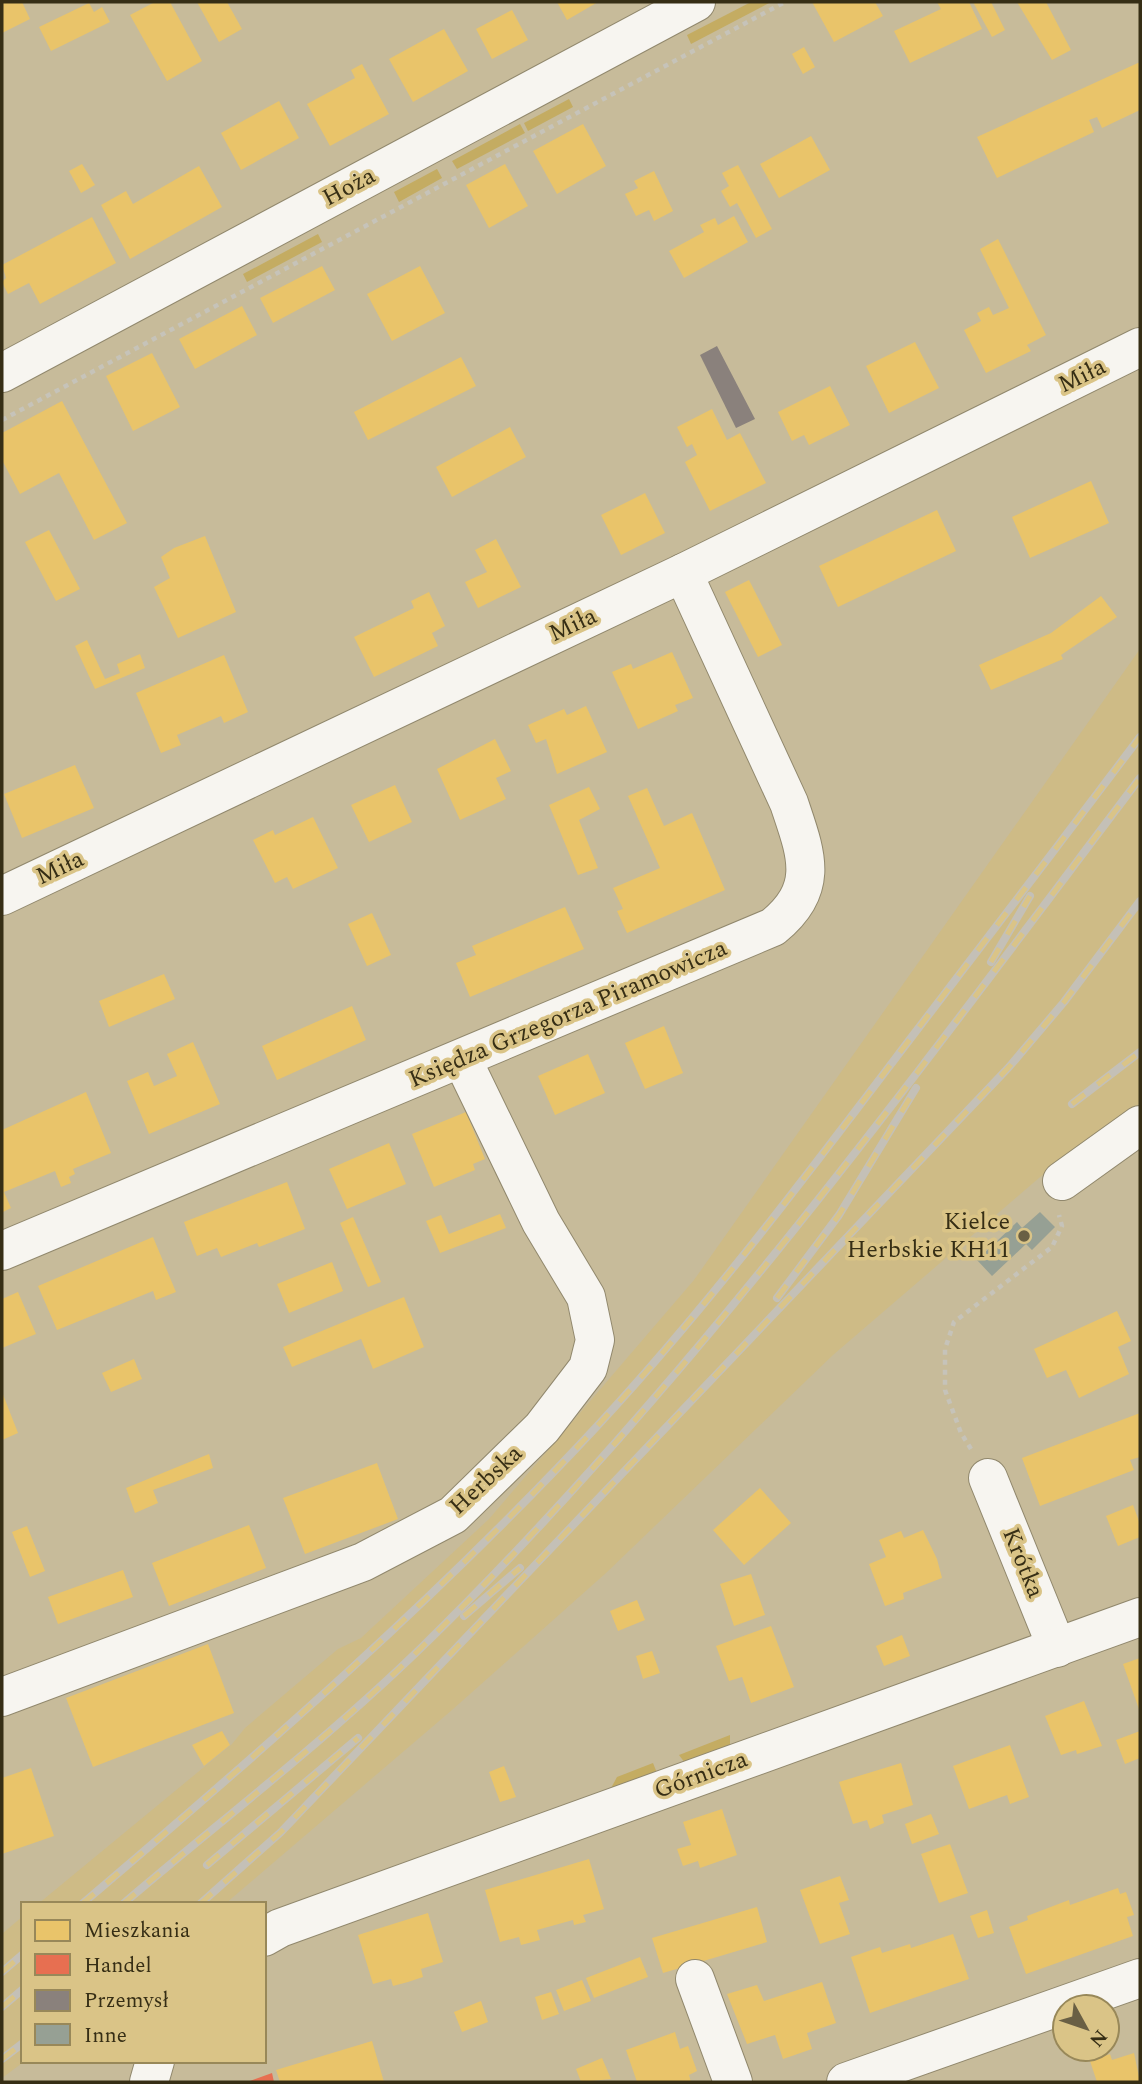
<svg xmlns="http://www.w3.org/2000/svg" width="1142" height="2084" font-family="Spectral,serif">
<style>
.built{fill:#cebb86}
.green{fill:#c4ac62}
.homes{fill:#e9c46a}
.shops{fill:#e76f51}
.industry{fill:#8a817c}
.building{fill:#96a094}
.lines{fill:none;stroke-linecap:round;stroke-linejoin:round}
.minor-casing{stroke:#91886d;stroke-width:40}
.path{stroke:#c6c3b9;stroke-width:4.5;stroke-dasharray:5 5;stroke-linecap:butt}
.minor{stroke:#f7f5f0;stroke-width:38}
.rail-casing{stroke:#c4c0b7;stroke-width:8}
.rail{stroke:#dac487;stroke-width:5;stroke-dasharray:16;stroke-linecap:butt}
.poi-dot{fill:#695f44;stroke:#dac487;stroke-width:2.5}
.labels{text-anchor:middle;dominant-baseline:central;stroke-width:7;stroke-linejoin:round;paint-order:stroke}
.street-label{font-size:24px;fill:#362e15;stroke:#dac487}
.poi-label{font-size:24px;fill:#362e15;stroke:#dac487;text-anchor:end}
</style>
<rect width="100%" height="100%" fill="#c7bb9a"/>
<g class="built">
<path d="M1140 649V1103L1046 1172 833 1355 606 1573 452 1710 225 1904H38L232 1744 245 1728 338 1649 361 1638 489 1519 694 1280Z"/>
<path d="M23 1916 25 2061 2 2078V1934Z"/>
</g>
<g class="green">
<path d="M751 2H771L691 44 687 35Z"/>
<path d="M569 99 573 107 528 131 524 123Z"/>
<path d="M520 124 525 133 457 169 452 161Z"/>
<path d="M437 169 442 178 399 202 394 192Z"/>
<path d="M318 234 322 242 247 282 243 274Z"/>
<path d="M730 1735V1746L685 1763 679 1755Z"/>
<path d="M653 1763 657 1773 610 1790 617 1777Z"/>
</g>
<g class="homes">
<path d="M2 2H22L30 19 2 33Z"/>
<path d="M155 2H170L202 61 167 81 130 15Z"/>
<path d="M197 2H227L242 29 219 42Z"/>
<path d="M557 2H598L567 20Z"/>
<path d="M812 2H875L883 16 834 42Z"/>
<path d="M937 2H969L982 29 910 63 894 31 941 9Z"/>
<path d="M973 2H991L1005 30 992 37Z"/>
<path d="M1017 2H1046L1071 50 1052 60Z"/>
<path d="M89 3 94 12 102 7 110 22 51 51 39 27Z"/>
<path d="M512 10 528 40 492 59 476 29Z"/>
<path d="M444 29 468 71 413 102 389 59Z"/>
<path d="M804 47 815 67 803 74 792 54Z"/>
<path d="M1140 62V110L1102 128 1097 117 1089 120 1094 132 997 178 977 137Z"/>
<path d="M362 64 389 114 330 146 307 104 355 78 351 70Z"/>
<path d="M279 101 299 138 241 170 221 133Z"/>
<path d="M583 124 606 166 557 194 533 151Z"/>
<path d="M811 136 830 170 779 198 760 164Z"/>
<path d="M82 164 95 185 81 193 69 171Z"/>
<path d="M505 164 528 206 489 228 466 185Z"/>
<path d="M738 165 772 229 756 238 737 203 730 207 721 191 729 186 722 173Z"/>
<path d="M199 166 222 207 130 259 101 205 126 191 133 204Z"/>
<path d="M654 171 673 211 654 221 649 210 636 216 625 194 638 188 634 181Z"/>
<path d="M734 216 748 242 684 278 669 251 704 232 700 225 715 218 718 225Z"/>
<path d="M92 217 116 263 40 304 29 283 8 294 2 282 6 278 2 265Z"/>
<path d="M998 239 1046 335 1027 345 1031 351 986 373 964 330 981 321 977 313 989 307 993 315 1009 308 980 249Z"/>
<path d="M322 266 335 290 273 323 260 298Z"/>
<path d="M420 266 445 313 392 341 367 294Z"/>
<path d="M242 306 257 335 195 369 179 339Z"/>
<path d="M915 342 939 388 889 413 866 366Z"/>
<path d="M152 353 180 407 133 431 106 376Z"/>
<path d="M461 357 476 386 368 440 354 412Z"/>
<path d="M830 386 850 425 809 445 804 435 792 441 778 412Z"/>
<path d="M62 401 127 523 94 540 59 473 20 494 2 460V433Z"/>
<path d="M712 409 727 440 740 433 766 483 710 511 685 462 697 455 692 444 687 447 677 427Z"/>
<path d="M510 427 526 457 452 497 436 467Z"/>
<path d="M1091 481 1109 523 1030 558 1012 517Z"/>
<path d="M645 493 665 533 621 555 601 515Z"/>
<path d="M937 510 956 551 838 607 819 566Z"/>
<path d="M49 530 80 589 56 601 25 542Z"/>
<path d="M205 536 236 612 178 638 154 587 170 578 161 557 174 548Z"/>
<path d="M496 539 521 587 478 608 465 582 487 572 475 550Z"/>
<path d="M749 580 782 645 758 657 725 592Z"/>
<path d="M429 592 445 626 432 633 438 646 374 677 354 637 414 608 411 601Z"/>
<path d="M1101 596 1117 617 1061 655 1063 659 991 690 979 665 1051 633Z"/>
<path d="M87 640 105 679 120 673 117 664 140 654 145 668 95 689 75 646Z"/>
<path d="M672 652 693 698 675 705 678 711 638 729 612 672 631 664 633 669Z"/>
<path d="M224 655 248 712 224 723 221 716 177 735 181 745 161 753 136 693Z"/>
<path d="M586 706 607 752 557 774 546 739 536 743 528 725 564 709 567 715Z"/>
<path d="M495 739 511 771 496 778 506 799 460 820 437 769Z"/>
<path d="M75 765 94 808 22 838 4 794Z"/>
<path d="M395 785 412 822 369 842 351 805Z"/>
<path d="M589 787 600 809 579 820 598 868 578 875 549 805Z"/>
<path d="M647 788 664 826 692 813 725 890 627 933 617 911 623 909 613 888 660 868 628 796Z"/>
<path d="M313 817 338 868 293 889 287 877 275 883 253 840 273 830 275 835Z"/>
<path d="M565 907 584 949 470 997 456 963 476 955 472 946Z"/>
<path d="M372 913 391 955 367 966 348 924Z"/>
<path d="M164 974 175 999 109 1027 99 1001Z"/>
<path d="M352 1006 366 1040 277 1080 262 1046Z"/>
<path d="M664 1026 683 1073 645 1089 625 1043Z"/>
<path d="M193 1042 220 1104 149 1134 127 1081 148 1072 154 1086 177 1076 167 1054Z"/>
<path d="M588 1054 605 1093 555 1115 538 1076Z"/>
<path d="M86 1092 111 1153 73 1169 75 1174 69 1177 71 1183 61 1187 55 1171 4 1192 11 1208 3 1212 2 1130Z"/>
<path d="M466 1112 485 1159 473 1164 475 1170 434 1187 412 1134Z"/>
<path d="M389 1143 406 1184 347 1209 329 1169Z"/>
<path d="M287 1182 305 1229 259 1247 257 1243 221 1257 217 1248 197 1256 184 1222Z"/>
<path d="M500 1214 506 1228 440 1253 426 1221 441 1215 449 1234Z"/>
<path d="M353 1217 381 1282 368 1287 340 1223Z"/>
<path d="M153 1237 176 1292 156 1300 153 1291 57 1330 38 1286Z"/>
<path d="M332 1262 343 1291 289 1313 277 1284Z"/>
<path d="M18 1292 36 1334 2 1348V1299Z"/>
<path d="M404 1297 424 1347 373 1369 361 1339 292 1367 283 1347Z"/>
<path d="M1117 1311 1131 1341 1118 1347 1129 1374 1079 1398 1066 1370 1047 1378 1034 1349Z"/>
<path d="M134 1359 142 1379 111 1392 102 1373Z"/>
<path d="M2 1392 18 1433 2 1440Z"/>
<path d="M1140 1413V1457L1130 1460 1134 1470 1040 1506 1022 1458Z"/>
<path d="M209 1454 213 1468 153 1490 158 1503 135 1513 126 1488Z"/>
<path d="M377 1463 398 1519 305 1554 283 1498Z"/>
<path d="M760 1488 791 1523 744 1565 713 1530Z"/>
<path d="M1133 1505 1140 1524V1537L1118 1546 1106 1516Z"/>
<path d="M249 1525 266 1568 169 1606 152 1563Z"/>
<path d="M27 1526 45 1571 30 1577 12 1532Z"/>
<path d="M923 1530 937 1559 942 1578 903 1593 904 1599 885 1606 869 1564 886 1557 879 1540 901 1531 904 1538Z"/>
<path d="M123 1570 133 1597 58 1624 48 1597Z"/>
<path d="M751 1574 765 1615 734 1626 720 1584Z"/>
<path d="M637 1600 645 1620 618 1631 610 1611Z"/>
<path d="M771 1626 794 1687 751 1703 742 1677 729 1681 716 1646Z"/>
<path d="M902 1635 910 1656 884 1666 876 1646Z"/>
<path d="M208 1644 234 1713 93 1767 66 1698Z"/>
<path d="M652 1651 660 1673 643 1679 636 1656Z"/>
<path d="M1140 1658V1712L1123 1664Z"/>
<path d="M1084 1701 1102 1746 1077 1754 1076 1750 1061 1755 1045 1716Z"/>
<path d="M222 1731 230 1745 204 1766 192 1745Z"/>
<path d="M1140 1731V1758L1125 1764 1116 1740Z"/>
<path d="M1010 1745 1029 1797 1010 1804 1007 1795 969 1809 953 1766Z"/>
<path d="M901 1763 913 1805 882 1815 884 1823 870 1829 867 1820 853 1824 839 1782Z"/>
<path d="M504 1766 516 1797 500 1802 489 1772Z"/>
<path d="M31 1768 54 1836 2 1854V1778Z"/>
<path d="M722 1809 737 1855 700 1868 698 1861 683 1866 677 1849 691 1845 683 1822Z"/>
<path d="M931 1814 939 1834 912 1844 905 1824Z"/>
<path d="M950 1844 968 1893 939 1903 921 1854Z"/>
<path d="M589 1859 604 1909 583 1915 586 1922 574 1925 573 1920 537 1930 540 1940 521 1945 519 1937 500 1942 485 1890Z"/>
<path d="M840 1876 849 1900 839 1903 850 1934 820 1944 800 1890Z"/>
<path d="M1118 1888 1120 1894 1126 1892 1134 1915 1127 1917 1133 1936 1026 1974 1009 1927 1028 1920 1027 1916 1069 1900 1070 1905Z"/>
<path d="M757 1907 767 1942 663 1973 652 1938Z"/>
<path d="M987 1910 994 1933 978 1938 970 1916Z"/>
<path d="M428 1913 443 1962 421 1969 423 1977 408 1982 393 1986 391 1979 373 1984 358 1935Z"/>
<path d="M953 1934 969 1979 870 2013 851 1957 880 1947 882 1953 910 1944 911 1948Z"/>
<path d="M640 1957 648 1977 594 1998 586 1978Z"/>
<path d="M582 1980 591 2001 564 2011 556 1990Z"/>
<path d="M822 1982 836 2023 807 2033 812 2049 783 2059 775 2035 747 2044 727 1994 757 1985 764 2001Z"/>
<path d="M551 1992 559 2014 542 2020 535 1997Z"/>
<path d="M481 2001 488 2022 462 2032 454 2012Z"/>
<path d="M675 2032 680 2049 688 2046 697 2071 689 2075 691 2082H637L626 2050Z"/>
<path d="M372 2041 384 2082H280L276 2070Z"/>
<path d="M1134 2053 1140 2082H1097L1090 2061 1110 2054 1112 2060Z"/>
<path d="M602 2058 611 2079 581 2082 576 2069Z"/>
</g>
<path class="shops" d="M272 2073 274 2082H247Z"/>
<path class="industry" d="M717 346 755 419 736 428 700 355Z"/>
<path class="building" d="M1040 1212 1055 1227 1032 1250 1026 1244 992 1276 977 1260 1017 1222 1022 1228Z"/>
<g class="lines">
<g class="minor-casing">
<g id="minor">
<path d="M2 373 696 2"/>
<path d="M2 896 683 573 1140 347"/>
<path d="M1062 1181 1140 1125"/>
<path d="M2 1251 773 927C821 888 806 854 789 803L683 573"/>
<path d="M988 1478 1057 1648"/>
<path d="M2 1697 363 1562 453 1515 542 1428 588 1368 595 1340 586 1297 541 1222 462 1059"/>
<path d="M264 1937 280 1928 1140 1617"/>
<path d="M695 1979 733 2082"/>
<path d="M149 2082 155 2061"/>
<path d="M846 2082 1140 1978"/>
</g>
</g>
<g class="path">
<path d="M2 420 785 2"/>
<path d="M971 1449 961 1433 945 1390V1349L954 1322 1052 1247 1062 1226 1059 1215"/>
</g>
<use href="#minor" class="minor"/>
<g class="rail-casing">
<g id="rail">
<path d="M991 962 1030 896"/>
<path d="M1072 1104 1140 1052"/>
<path d="M777 1298 839 1215 916 1088"/>
<path d="M464 1616 520 1568"/>
<path d="M207 1865 358 1738"/>
<path d="M82 1904C262 1751 439 1597 600 1423 709 1305 807 1175 904 1047 983 943 1062 841 1140 737"/>
<path d="M123 1904C224 1818 330 1737 425 1644 693 1381 914 1077 1140 778"/>
<path d="M200 1904 281 1832 1009 1067 1064 1002 1140 901"/>
<path d="M2 1972 23 1954"/>
<path d="M2 2007 23 1989"/>
<path d="M2 2059 23 2043"/>
</g>
</g>
<use href="#rail" class="rail"/>
</g>
<circle class="poi-dot" cx="1024" cy="1236" r="7"/>
<g class="labels">
<g class="street-label">
<text transform="translate(349 187) rotate(-28)">Hoża</text>
<text transform="translate(1082 376) rotate(-26)">Miła</text>
<text transform="translate(573 625) rotate(-25)">Miła</text>
<text transform="translate(60 868) rotate(-25)">Miła</text>
<text transform="translate(568 1014) rotate(-23)">Księdza Grzegorza Piramowicza</text>
<text transform="translate(486 1480) rotate(-43)">Herbska</text>
<text transform="translate(1023 1563) rotate(68)">Krótka</text>
<text transform="translate(701 1775) rotate(-20)">Górnicza</text>
</g>
<g class="poi-label">
<text x="1010" y="1222">Kielce<tspan x="1010" dy="28">Herbskie KH11</tspan></text>
</g>
</g>
<rect width="1142" height="2084" fill="none" stroke="#362e15" stroke-width="7"/>
<rect x="21" y="1902" width="245" height="161" fill="#dac487" stroke="#988859" stroke-width="2"/>
<rect x="35" y="1920" width="35" height="21" fill="#e9c46a" stroke="#988859" stroke-width="2"/>
<text x="84" y="1937" font-size="21" fill="#362e15">Mieszkania</text>
<rect x="35" y="1954" width="35" height="21" fill="#e76f51" stroke="#988859" stroke-width="2"/>
<text x="84" y="1972" font-size="21" fill="#362e15">Handel</text>
<rect x="35" y="1990" width="35" height="21" fill="#8a817c" stroke="#988859" stroke-width="2"/>
<text x="84" y="2007" font-size="21" fill="#362e15">Przemysł</text>
<rect x="35" y="2024" width="35" height="21" fill="#96a094" stroke="#988859" stroke-width="2"/>
<text x="84" y="2042" font-size="21" fill="#362e15">Inne</text>
<g transform="translate(1086 2028) rotate(130)"><circle r="33" fill="#dac487" stroke="#988859" stroke-width="2"/>
<path d="M0-5L12 26L0 18L-12 26Z" fill="#695f44"/>
<text y="-10" font-size="19" font-weight="bold" text-anchor="middle" fill="#362e15">N</text>
</g>
</svg>
